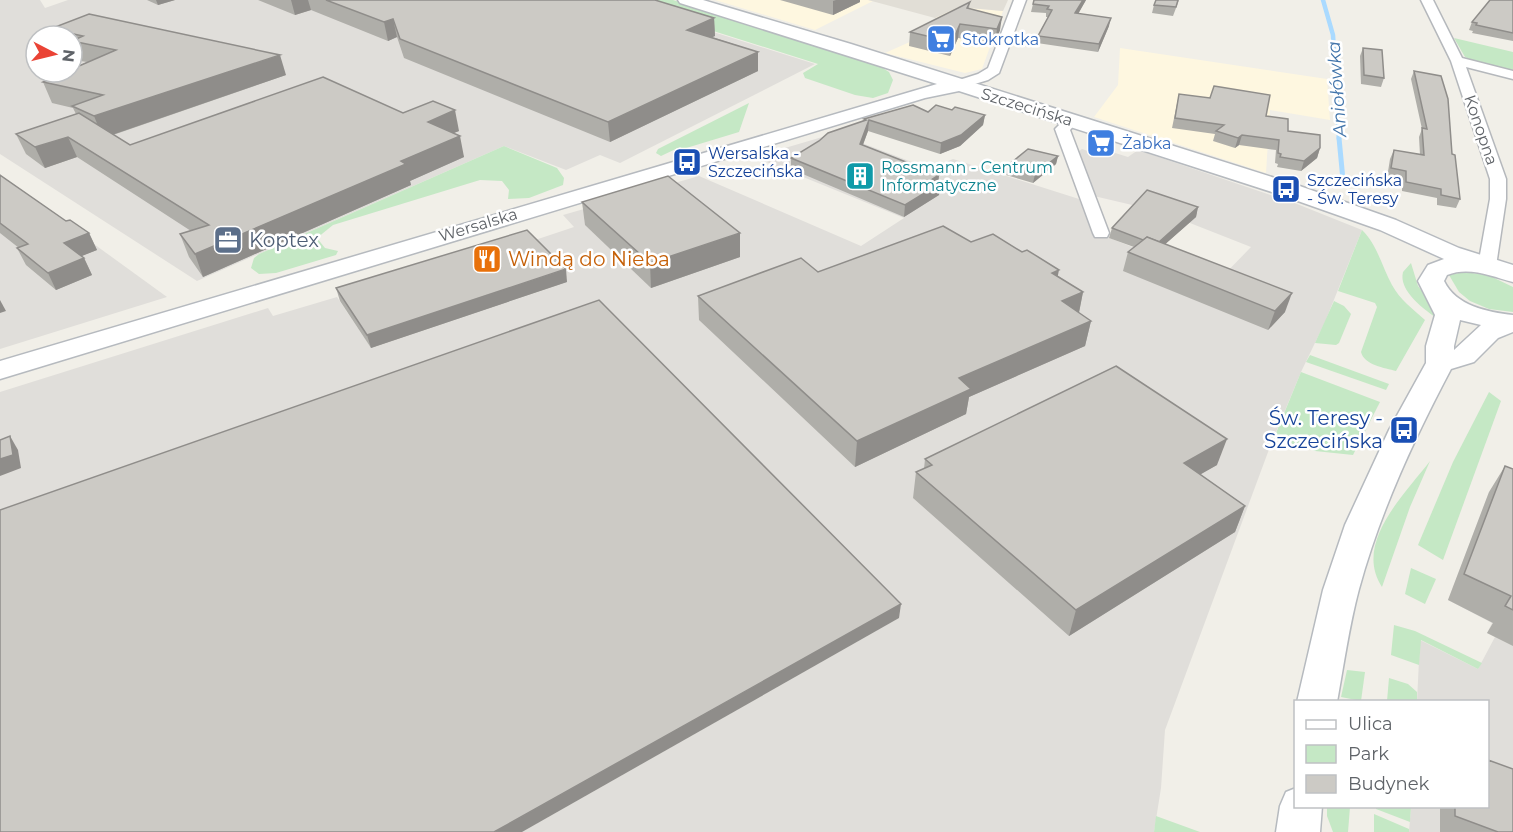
<svg xmlns="http://www.w3.org/2000/svg" width="1513" height="832" font-family="Montserrat,sans-serif">
<style>
.commercial{fill:#fef7e0}
.industrial{fill:#e0deda;fill-rule:evenodd}
.education{fill:#e1ded6}
.green{fill:#c5e8c5}
.lines{fill:none;stroke-linecap:round;stroke-linejoin:round}
.stream-far1{stroke:#aadaff;stroke-width:4.5}
.stream{stroke:#aadaff;stroke-width:5}
.street-casing{stroke:#b5b8bc;stroke-width:3}
.secondary-casing{stroke:#b6babf;stroke-width:3}
.street{fill:#fff;fill-rule:evenodd}
.secondary{fill:#fff;fill-rule:evenodd}
.wall{fill:#afaea9}
.shaded-wall{fill:#8f8d8a}
.building{fill:#cccac5;stroke:#8f8d8a;stroke-width:1.5}
.labels{text-anchor:middle;dominant-baseline:central;stroke-width:5;stroke-linejoin:round;paint-order:stroke}
.far-shop-label{font-size:16px;fill:#366cbe;stroke:#fff;text-anchor:start}
.far-street-label{font-size:16px;fill:#5f6368;stroke:#fff}
.far-transit-label{font-size:16px;fill:#164399;stroke:#fff;text-anchor:start}
.far-culture-label{font-size:16px;fill:#0d838f;stroke:#fff;text-anchor:start}
.far-water-label{font-size:18px;font-style:italic;fill:#4174aa;stroke:#fff}
.service-label{font-size:20px;fill:#4e5e75;stroke:#fff;text-anchor:start}
.food-label{font-size:20px;fill:#c56008;stroke:#fff;text-anchor:start}
.transit-label{font-size:20px;fill:#164399;stroke:#fff;text-anchor:end}
</style>
<rect width="100%" height="100%" fill="#f1efe8"/>
<g class="commercial">
<path d="M715 0H868L873 1 815 30Z"/>
<path d="M958 7 1003 11 982 69 965 73 885 53 950 24 935 18Z"/>
<path d="M1120 48 1327 79 1330 120 1270 110 1266 173 1094 117 1118 85Z"/>
</g>
<g class="industrial">
<path d="M0 0H40L45 8 68 0H612L815 64 620 163 600 155 566 170 504 146 197 281 0 154ZM36 36H72V72H36Z"/>
<path d="M836 133 930 169 953 159 1079 199 1092 231 1218 281 1251 247 1162 212 1094 196 1078 152 1082 149 1106 157 1112 152 1128 157 1138 150 1297 204 1362 230 1325 322 1301 372 1271 444 1165 730 1161 788 1154 832H0V392L268 308 273 316 337 297 371 348 567 282 529 242 574 227 563 215 699 176 861 246 904 218 754 157Z"/>
<path d="M0 176 167 297 0 349Z"/>
<path d="M1489 492 1513 502V832H1409L1411 807 1488 806V702L1417 701 1420 640 1478 669 1495 637 1487 633 1492 623 1448 600Z"/>
</g>
<path class="education" d="M868 0H1008L1003 11 958 7 935 18Z"/>
<g class="green">
<path d="M615 0H673L830 48 881 67 889 72 893 80 888 93 873 98 855 95 805 78 803 73 818 64Z"/>
<path d="M1454 38 1513 52V73L1483 65 1465 57Z"/>
<path d="M749 103 739 132 683 149 680 147 661 156 656 153 658 149Z"/>
<path d="M504 146 557 168 564 178 563 185 529 198 508 199 509 190 502 181 480 180 333 225 317 238 325 248 338 251 336 255 276 273 259 274 251 268 254 258 259 254Z"/>
<path d="M1362 230C1377 244 1382 267 1392 285 1400 300 1413 309 1425 320L1396 371C1385 368 1364 365 1361 352L1377 307 1375 303 1338 291Z"/>
<path d="M1411 263 1418 286 1434 307 1438 319C1425 310 1398 291 1403 272Z"/>
<path d="M1464 272 1488 275 1513 287V312L1489 309 1470 301 1459 292 1449 275Z"/>
<path d="M1334 301 1344 306 1351 314 1339 343 1336 345 1315 343Z"/>
<path d="M1310 355 1389 384 1386 390 1306 362Z"/>
<path d="M1301 372 1380 402 1353 455 1315 451 1274 438Z"/>
<path d="M1489 392 1501 401 1443 560 1418 545 1453 462Z"/>
<path d="M1430 461 1410 507 1382 587C1353 543 1405 494 1430 461Z"/>
<path d="M1411 568 1436 579 1425 604 1405 594Z"/>
<path d="M1394 625 1415 631 1482 663 1478 669 1421 640 1419 665 1391 655Z"/>
<path d="M1347 670 1365 672 1361 701 1341 697Z"/>
<path d="M1389 678 1408 684 1417 692V701H1387Z"/>
<path d="M1327 807H1350L1348 832H1333L1327 816Z"/>
<path d="M1376 807H1411L1410 822 1376 809Z"/>
<path d="M1374 814 1409 829V832H1374Z"/>
<path d="M1156 816 1200 832H1154Z"/>
</g>
<g class="lines">
<path class="stream-far1" d="M1323 0 1333 35 1339 139"/>
<path class="stream" d="M1339 138 1343 180"/>
<g class="street-casing">
<g id="street">
<path d="M1014 0H1026L999 73 988 80 958 89 953 88 951 85 953 82 978 74 988 68Z"/>
<path d="M1421 0H1433L1462 58 1513 71V79L1466 67 1506 179V199L1496 266 1493 270H1481L1478 266 1490 199V179L1451 61Z"/>
<path d="M1071 117 1078 121 1070 130 1109 233 1107 237H1095L1093 233 1055 129 1066 118Z"/>
</g>
</g>
<g class="secondary-casing">
<g id="secondary">
<path d="M678 0H703L851 44 1294 184 1396 220 1459 248 1513 265V282C1491 276 1469 266 1447 275L1444 281C1456 306 1487 312 1513 315V332L1498 338 1474 362 1451 369C1414 439 1380 512 1359 589 1349 626 1344 664 1337 702H1297L1323 590 1345 525 1389 430 1426 363V346L1435 315 1418 281 1428 265 1444 259 1380 230 1278 194 959 91 925 98 0 379V361L937 84 680 3ZM1460 320 1481 325 1454 350V346Z"/>
<path d="M1296 788V806H1322L1320 832H1276L1280 806 1286 792Z"/>
</g>
</g>
<use href="#street" class="street"/>
<use href="#secondary" class="secondary"/>
</g>
<g class="wall">
<path d="M147 0H175L158 5Z"/>
<path d="M258 0H655L714 18 715 36 712 37 758 52V71L610 142 404 58 397 37 388 41 311 10 295 15Z"/>
<path d="M780 0H860V2L833 15Z"/>
<path d="M1034 0H1086L1078 14 1109 26 1098 52 1037 43 1038 36 1048 17H1046V13L1031 12Z"/>
<path d="M1179 0 1173 16 1152 13 1154 5Z"/>
<path d="M1513 0V41L1472 33 1473 31 1469 30 1472 22Z"/>
<path d="M970 2 969 8 1000 30 995 43 958 38 950 56 909 46 910 32Z"/>
<path d="M50 29 286 75 113 135 130 145 403 113 459 131 453 133 464 157 410 181 411 185 203 277 189 257 180 234 191 231 77 157 45 168 26 154 16 134 76 114 73 108 52 103 43 82 87 62 80 61 77 53 72 52V36H53Z"/>
<path d="M1363 48 1384 78 1381 87 1361 84 1360 56Z"/>
<path d="M1414 71 1452 154 1460 199 1456 208 1437 205V198L1402 191V180L1387 178 1390 159 1394 150 1420 155 1419 137 1422 129 1411 79Z"/>
<path d="M1179 94 1288 131 1320 148 1317 158 1301 171 1277 167 1278 164 1275 163 1276 150 1239 145 1235 148 1213 141 1215 134 1172 128Z"/>
<path d="M952 110 985 115 983 125 960 146 940 154 868 131 863 145 939 175 938 183 939 195 904 217 791 169V158L864 120V119Z"/>
<path d="M1058 156 1056 164 1033 183 1006 175 1007 166Z"/>
<path d="M0 175 66 221 89 233 97 250 81 256 84 258 92 275 56 290 26 265 17 248H19L0 233Z"/>
<path d="M582 202 740 257 651 288 585 225Z"/>
<path d="M1198 207 1196 217 1165 244 1285 312 1268 330 1123 271 1128 252 1134 247 1109 238 1112 228Z"/>
<path d="M971 242 1058 276 1083 292 1079 313 1091 321 1085 346 969 397 966 414 855 467 699 320 698 296Z"/>
<path d="M567 282 371 348 340 301 336 288Z"/>
<path d="M925 459 1217 465 1200 474 1245 506 1235 532 1069 636 913 498 916 472 924 469Z"/>
<path d="M1505 466 1513 469V646L1487 633 1493 623 1448 600 1489 492Z"/>
<path d="M1440 807H1488L1513 832H1440Z"/>
</g>
<g class="shaded-wall">
<path d="M156 0H175L158 5Z"/>
<path d="M291 0H308L311 10 295 15Z"/>
<path d="M836 0H860V2L833 15V1Z"/>
<path d="M1083 0H1086L1074 21 1075 13Z"/>
<path d="M1002 17 1000 30 995 43 997 29Z"/>
<path d="M714 18 715 36 688 48 687 30Z"/>
<path d="M1111 18 1109 26 1098 52 1099 44Z"/>
<path d="M393 19 397 37 388 41 384 22Z"/>
<path d="M960 24 958 38 950 56 952 42Z"/>
<path d="M758 52V71L610 142 608 122Z"/>
<path d="M280 55 286 75 103 138 94 116Z"/>
<path d="M455 110 459 131 432 142 428 122Z"/>
<path d="M985 115 983 125 960 146 940 154 941 143Z"/>
<path d="M869 120 868 131 859 155 860 144Z"/>
<path d="M1242 135 1239 145 1235 148 1238 138Z"/>
<path d="M460 136 464 157 410 181 411 185 203 277 195 254 401 161Z"/>
<path d="M68 137 77 157 45 168 35 147Z"/>
<path d="M1320 148 1317 158 1301 171 1304 161Z"/>
<path d="M1058 156 1056 164 1033 183 1035 174Z"/>
<path d="M939 175 938 185 941 183 939 195 904 217 905 205 931 180Z"/>
<path d="M1198 207 1196 217 1153 255 1156 245Z"/>
<path d="M89 233 97 250 72 260 64 243Z"/>
<path d="M740 233V257L651 288 650 263Z"/>
<path d="M84 258 92 275 56 290 48 273Z"/>
<path d="M566 269 567 282 371 348 367 335Z"/>
<path d="M1059 270 1054 294 1052 273Z"/>
<path d="M1083 292 1078 317 1062 301Z"/>
<path d="M1292 293 1285 312 1268 330 1275 311Z"/>
<path d="M0 300 6 311 0 313Z"/>
<path d="M1091 321 1085 346 969 397 966 414 855 467 857 441 959 378Z"/>
<path d="M10 436 18 450 21 468 0 476V459Z"/>
<path d="M1227 439 1217 465 1175 489 1184 463Z"/>
<path d="M1245 506 1235 532 1069 636 1076 610Z"/>
<path d="M901 604 899 618 522 832H494Z"/>
</g>
<g class="building">
<path d="M326 0H655L714 18 687 30 758 52 608 122 400 39 393 19 384 22Z"/>
<path d="M1034 0H1083L1075 13 1111 18 1099 44 1038 36 1052 10 1047 9 1049 6 1033 4Z"/>
<path d="M1156 0H1178L1176 7 1154 5Z"/>
<path d="M1490 0H1513V33L1476 25 1477 23 1472 22Z"/>
<path d="M970 2 967 8 1002 17 997 29 960 24 952 42 910 32Z"/>
<path d="M89 14 280 55 94 116 72 106 103 95 43 82 65 72H72V69L116 50 72 41 83 36 50 29Z"/>
<path d="M1363 48 1382 50 1384 78 1364 75Z"/>
<path d="M1414 71 1441 76 1448 99 1452 154 1455 155 1460 199 1441 195V189L1406 182V171L1391 168 1394 150 1424 155 1422 128 1427 129Z"/>
<path d="M323 77 403 113 433 101 455 110 428 122 460 136 401 161 406 164 195 254 180 234 209 225 68 137 35 147 16 134 79 113 130 145Z"/>
<path d="M1214 86 1270 95 1266 116 1288 119V131L1320 135V148L1304 161 1280 157 1281 154 1278 153 1279 140 1242 135 1238 138 1216 131 1224 125 1175 118 1179 94 1210 98Z"/>
<path d="M913 105 928 112 936 105 952 110 955 107 985 115 961 135 941 143 869 120 860 144 939 175 931 180 941 183 905 205 791 158 819 141 828 133 866 120 864 119Z"/>
<path d="M1028 149 1058 156 1035 174 1007 166Z"/>
<path d="M0 175 66 221 70 220 89 233 64 243 84 258 48 273 17 248 28 244 0 223Z"/>
<path d="M668 176 740 233 650 263 582 202Z"/>
<path d="M1147 190 1198 207 1159 242 1147 237 1143 240 1112 228Z"/>
<path d="M943 226 971 242 993 234 1022 252 1027 250 1059 270 1052 273 1083 292 1062 301 1091 321 959 378 971 389 857 441 698 296 801 258 818 272Z"/>
<path d="M527 230 566 269 367 335 336 288Z"/>
<path d="M1147 237 1292 293 1275 311 1128 252Z"/>
<path d="M599 300 901 604 494 832H0V510Z"/>
<path d="M1116 366 1227 439 1184 463 1245 506 1076 610 916 472 932 465 925 459Z"/>
<path d="M10 436 13 455 0 459V440Z"/>
<path d="M1505 466 1513 469V610L1505 606 1511 596 1464 574Z"/>
<path d="M1488 760 1513 769V832H1498L1455 816V807H1488Z"/>
</g>
<defs>
<g id="supermarket-square" transform="scale(1.5)"><rect x="-9" y="-9" width="18" height="18" rx="4" fill="#3f7fe0" stroke="#fff"/><path d="M-6-5.5h2.5l.6 2H6L4.5 2H-2.5L-4.4-4H-6ZM-1.5 3.2a1.3 1.3 0 1 0 .1 0ZM3 3.2a1.3 1.3 0 1 0 .1 0Z" fill="#fff"/></g>
<g id="bus-square" transform="scale(1.5)"><rect x="-9" y="-9" width="18" height="18" rx="4" fill="#1a4fb4" stroke="#fff"/><path d="M-5-6H5V4H4V6H2V4H-2V6H-4V4H-5ZM-3.5-4V0h7V-4ZM-3.5 1.2v1.5H-2V1.2ZM2 1.2v1.5H3.5V1.2Z" fill="#fff"/></g>
<g id="building-square" transform="scale(1.5)"><rect x="-9" y="-9" width="18" height="18" rx="4" fill="#0f9aa8" stroke="#fff"/><path d="M-4-6H4V6H1V3H-1V6H-4ZM-2.5-4.3h1.7v1.8h-1.7ZM.8-4.3h1.7v1.8H.8ZM-2.5-1h1.7V.8h-1.7ZM.8-1h1.7V.8H.8Z" fill="#fff"/></g>
<g id="office-square" transform="scale(1.5)"><rect x="-9" y="-9" width="18" height="18" rx="4" fill="#5c6f8a" stroke="#fff"/><path d="M-6-3h4V-5.5h4V-3h4V5H-6ZM-1-4.5V-3h2v-1.5ZM-6 0V1H6V0Z" fill="#fff"/></g>
<g id="restaurant-square" transform="scale(1.5)"><rect x="-9" y="-9" width="18" height="18" rx="4" fill="#e8710a" stroke="#fff"/><path d="M-5-6h1v4h1v-4h1v4h1v-4h1v5L-1.5 .5V6h-2V.5L-5-1ZM5-6V6H3V1.5H1.5Q1.5-4 5-6Z" fill="#fff"/></g>
</defs>
<g fill-rule="evenodd">
<use href="#supermarket-square" x="941" y="39"/>
<use href="#supermarket-square" x="1101" y="143"/>
<use href="#bus-square" x="687" y="162"/>
<use href="#building-square" x="860" y="176"/>
<use href="#bus-square" x="1286" y="189"/>
<use href="#office-square" x="228" y="240"/>
<use href="#restaurant-square" x="487" y="259"/>
<use href="#bus-square" x="1404" y="430"/>
</g>
<g class="labels">
<g class="far-shop-label">
<text x="962" y="39">Stokrotka</text>
<text x="1122" y="143">Żabka</text>
</g>
<g class="far-street-label">
<text transform="translate(1027 107) rotate(17)">Szczecińska</text>
<text transform="translate(1481 130) rotate(71)">Konopna</text>
<text transform="translate(478 225) rotate(-17)">Wersalska</text>
</g>
<g class="far-transit-label">
<text x="708" y="153">Wersalska -<tspan x="708" dy="18">Szczecińska</tspan></text>
<text x="1307" y="180">Szczecińska<tspan x="1307" dy="18">- Św. Teresy</tspan></text>
</g>
<g class="far-culture-label">
<text x="881" y="167">Rossmann - Centrum<tspan x="881" dy="18">Informatyczne</tspan></text>
</g>
<g class="far-water-label">
<text transform="translate(1337 89) rotate(-94)">Aniołówka</text>
</g>
<g class="service-label">
<text x="249" y="240">Koptex</text>
</g>
<g class="food-label">
<text x="508" y="259">Windą do Nieba</text>
</g>
<g class="transit-label">
<text x="1383" y="418">Św. Teresy -<tspan x="1383" dy="23">Szczecińska</tspan></text>
</g>
</g>
<rect x="1294" y="700" width="195" height="108" fill="#ffffff" stroke="#bfc1c3" stroke-width="1.5"/>
<rect x="1306" y="720" width="30" height="9" fill="#ffffff" stroke="#bfc1c3" stroke-width="1.5"/>
<text x="1348" y="730" font-size="18" fill="#5f6368">Ulica</text>
<rect x="1306" y="745" width="30" height="18" fill="#c5e8c5" stroke="#bfc1c3" stroke-width="1.5"/>
<text x="1348" y="760" font-size="18" fill="#5f6368">Park</text>
<rect x="1306" y="775" width="30" height="18" fill="#cccac5" stroke="#bfc1c3" stroke-width="1.5"/>
<text x="1348" y="790" font-size="18" fill="#5f6368">Budynek</text>
<g transform="translate(54 54) rotate(97)"><circle r="28" fill="#ffffff" stroke="#bfc1c3" stroke-width="1.5"/>
<path d="M0-4.5L10 22L0 15L-10 22Z" fill="#ea4335"/>
<text y="-9" font-size="16" font-weight="bold" text-anchor="middle" fill="#5f6368">N</text>
</g>
</svg>
